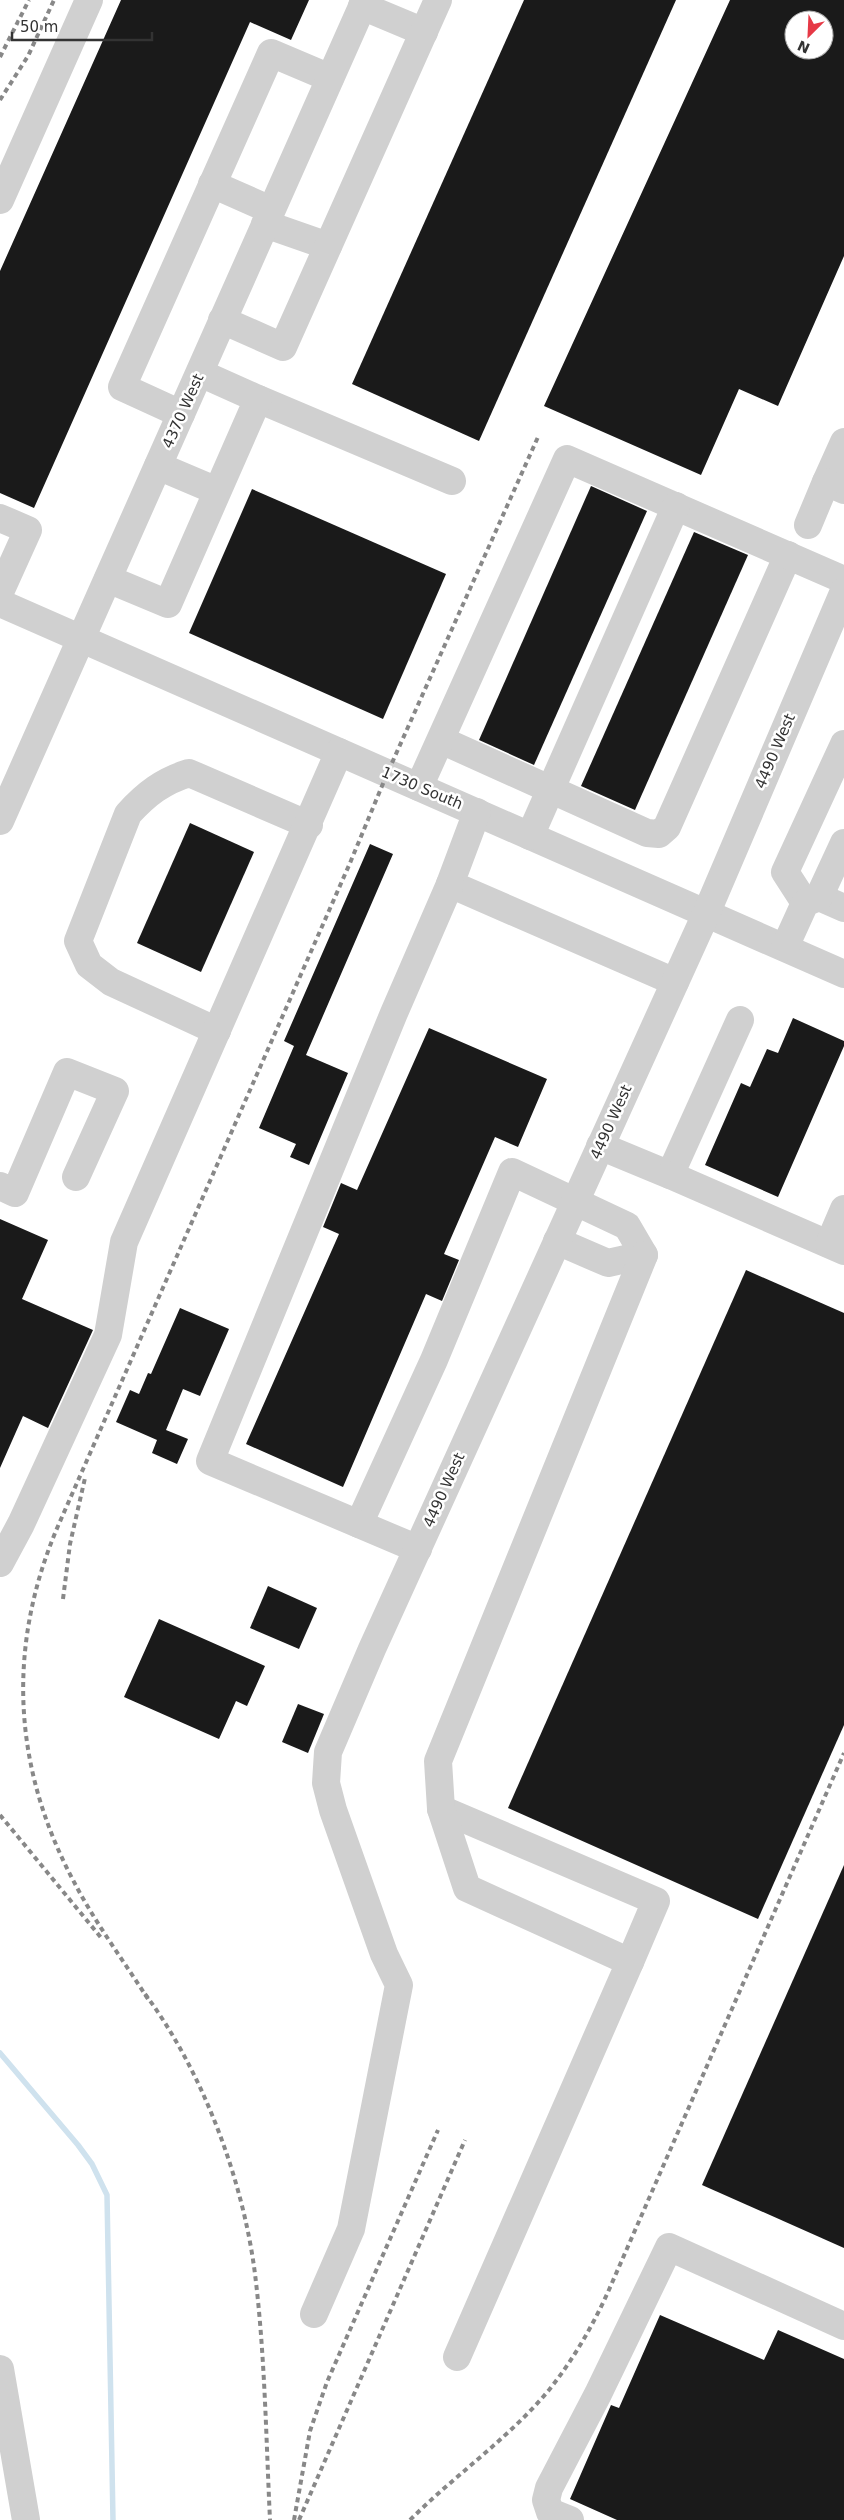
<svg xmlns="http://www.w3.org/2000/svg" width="844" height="2520" font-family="'DejaVu Sans',sans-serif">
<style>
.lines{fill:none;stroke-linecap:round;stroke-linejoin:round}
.stream{stroke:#cfe2ee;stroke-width:5.5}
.building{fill:#1a1a1a;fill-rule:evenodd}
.minor{stroke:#d0d0d0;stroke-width:28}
.rail{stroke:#888;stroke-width:4;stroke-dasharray:5 4;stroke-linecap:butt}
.labels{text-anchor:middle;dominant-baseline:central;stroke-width:5;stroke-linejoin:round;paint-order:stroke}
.street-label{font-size:15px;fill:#333;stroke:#fff}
</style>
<rect width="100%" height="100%" fill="#fff"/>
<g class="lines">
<path class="stream" d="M0 2053 78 2145 92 2164 107 2195 113 2520"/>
</g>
<g class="building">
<path d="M121 0H309L291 40 250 22 34 508 0 493V271Z"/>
<path d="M524 0H676L479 441 352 384Z"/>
<path d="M730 0H844V256L778 406 739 389 701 475 544 406ZM794 20H824V50H794Z"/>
<path d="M591 486 647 511 534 765 479 740Z"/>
<path d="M252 489 446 574 383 719 189 633Z"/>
<path d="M694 532 748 555 635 810 581 786Z"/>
<path d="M190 823 254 852 201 972 137 943Z"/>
<path d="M370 844 393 854 306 1055 348 1073 309 1165 290 1157 296 1144 259 1128 294 1046 284 1041Z"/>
<path d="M793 1018 844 1041V1046L778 1197 705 1165 741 1083 750 1087 767 1049 778 1053Z"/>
<path d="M429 1028 547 1079 518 1147 495 1137 444 1254 459 1260 442 1301 426 1294 343 1487 246 1444 339 1234 323 1227 341 1183 357 1190Z"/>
<path d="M0 1219 48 1240 22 1299 93 1330 48 1428 23 1416 0 1468Z"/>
<path d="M746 1270 844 1313V1725L758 1919 508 1808Z"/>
<path d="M180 1308 229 1329 200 1396 183 1389 166 1430 188 1439 177 1464 152 1453 157 1440 116 1422 130 1390 139 1394 148 1373 151 1374Z"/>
<path d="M268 1586 317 1608 299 1649 250 1628Z"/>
<path d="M159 1619 265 1666 247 1706 236 1701 219 1739 124 1697Z"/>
<path d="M298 1704 324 1714 308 1753 282 1742Z"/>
<path d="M844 1865V2248L702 2185Z"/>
<path d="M660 2315 764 2360 778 2330 844 2359V2520H617L570 2499 611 2405 619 2408Z"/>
</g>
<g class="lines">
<g class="minor">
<path d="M362 6 424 32"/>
<path d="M212 184 271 210"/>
<path d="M0 200 89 0"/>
<path d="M265 224 328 246"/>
<path d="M222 320 283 347 438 0"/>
<path d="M258 399 452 481"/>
<path d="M181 414 122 387 271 53 330 78"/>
<path d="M844 442 826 482 844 490"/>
<path d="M158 466 217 491"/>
<path d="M0 518 28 530 0 592"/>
<path d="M808 525 826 482"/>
<path d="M108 579 168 604 258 399 200 373"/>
<path d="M0 603 844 974"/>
<path d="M441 740 647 833 659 834 667 827 788 555"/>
<path d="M419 787 567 459 844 580"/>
<path d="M477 812 450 884 675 982"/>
<path d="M0 821 365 0"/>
<path d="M530 836 676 506"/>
<path d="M819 897 844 908"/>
<path d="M805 903 785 872 844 744"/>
<path d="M785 947 805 903 819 897 844 843"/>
<path d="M217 1031 111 982 89 965 78 941 128 814C146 794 163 781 189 773L309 825"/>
<path d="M600 1146 670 1175 740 1020"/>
<path d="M670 1175 844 1251"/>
<path d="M0 1186 15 1193 67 1072 115 1091 76 1177"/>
<path d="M829 1244 844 1209"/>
<path d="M359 1524 434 1360 512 1172 627 1226 644 1255 608 1263 557 1241"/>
<path d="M418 1549 210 1461 394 1013 450 884"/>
<path d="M0 1563 21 1524 108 1335 124 1242 339 752"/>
<path d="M441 1809 656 1901 630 1962"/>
<path d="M314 2314 351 2229 399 1985 384 1954 333 1810 326 1783 328 1752 372 1649 706 914 844 591"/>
<path d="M457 2357 630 1962 467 1888 441 1809 438 1761 644 1255"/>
<path d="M0 2369 26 2520"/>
<path d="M570 2520 550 2512 546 2500 549 2488 598 2394 669 2247 844 2326"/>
</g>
<g class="rail">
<path d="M0 57 29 0"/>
<path d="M0 100 28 56 54 0"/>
<path d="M63 1599 70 1544 85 1478"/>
<path d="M0 1815 103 1940"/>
<path d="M145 1994C202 2070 243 2179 255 2274 265 2355 266 2438 270 2520"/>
<path d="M148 1999C123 1960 94 1921 73 1880 12 1765 7 1645 58 1526L350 863 387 774 538 437"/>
<path d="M294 2520 310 2431 327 2382 438 2130"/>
<path d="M299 2520 465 2140"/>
<path d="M410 2520C455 2475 508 2439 549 2390 573 2360 592 2327 608 2292L844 1753"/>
</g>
</g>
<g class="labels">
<g class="street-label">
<text transform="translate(183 411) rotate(-66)">4370 West</text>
<text transform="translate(775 751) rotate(-67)">4490 West</text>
<text transform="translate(422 788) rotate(23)">1730 South</text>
<text transform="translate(611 1122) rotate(-66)">4490 West</text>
<text transform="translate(444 1490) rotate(-66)">4490 West</text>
</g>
</g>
<g transform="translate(809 35) rotate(204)"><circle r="24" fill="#ffffff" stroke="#adadad"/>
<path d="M0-4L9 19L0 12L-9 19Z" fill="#e63946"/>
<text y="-8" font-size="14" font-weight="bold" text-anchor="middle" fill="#333333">N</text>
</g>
<path d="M12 32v8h140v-8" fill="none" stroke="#333333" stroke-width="2.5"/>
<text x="20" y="32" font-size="15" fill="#333333" stroke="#ffffff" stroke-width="4" paint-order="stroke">50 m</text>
</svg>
